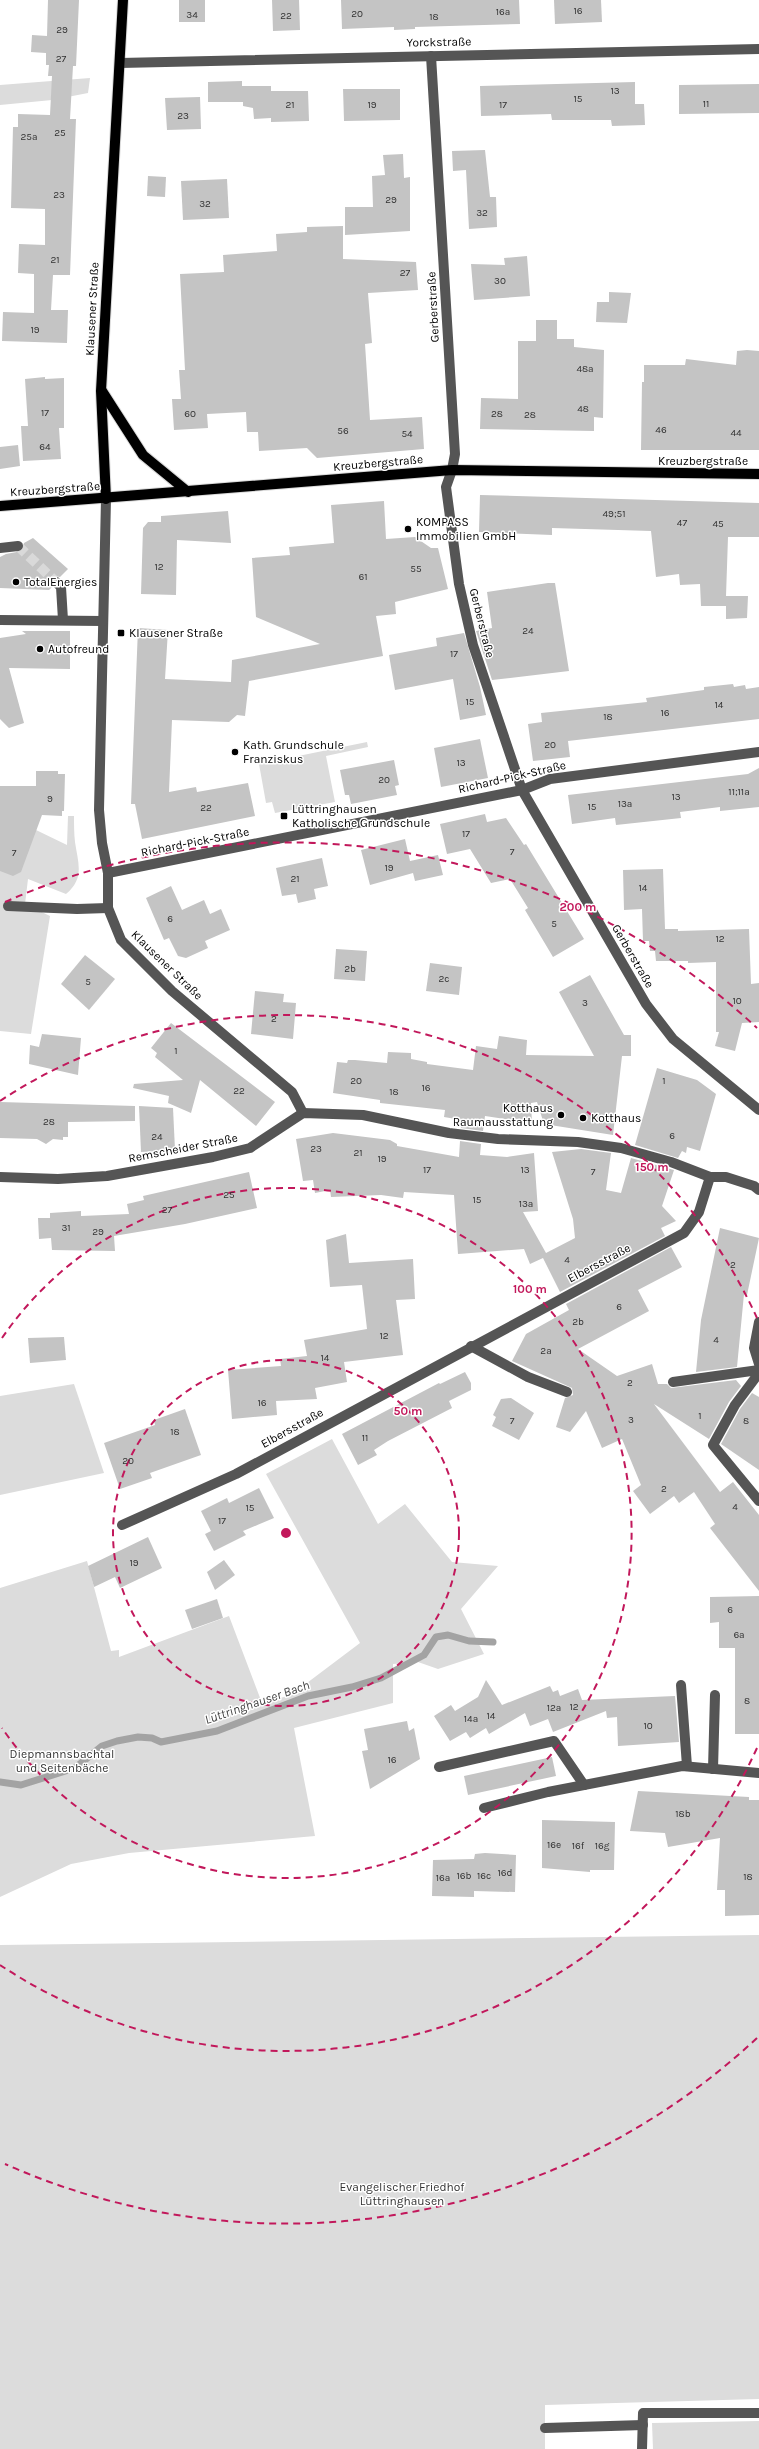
<svg xmlns="http://www.w3.org/2000/svg" width="759" height="2449" font-family="Karla,sans-serif">
<style>
.green{fill:#dcdcdc}
.lines{fill:none;stroke-linecap:round;stroke-linejoin:round}
.stream{stroke:#a3a3a3;stroke-width:7}
.building{fill:#c4c4c4}
.minor-tunnel{stroke:#d9d9d9;stroke-width:10;stroke-dasharray:10 5;stroke-linecap:butt}
.major-casing{stroke:#dbdbdb;stroke-width:12}
.minor{stroke:#555;stroke-width:10}
.major{stroke:#000;stroke-width:10}
.ring{fill:none;stroke:#c2185b;stroke-width:2;stroke-dasharray:7 5}
.poi-dot{fill:#000;stroke:#fff;stroke-width:1.5}
.labels{text-anchor:middle;dominant-baseline:central;stroke-width:3;stroke-linejoin:round;paint-order:stroke}
.number-label{font-size:10px;fill:#313131}
.street-label{font-size:12px;fill:#000;stroke:#fff}
.poi-label{font-size:12px;fill:#000;stroke:#fff;text-anchor:start}
.park-label{font-size:12px;fill:#333;stroke:#fff}
.water-label{font-size:13px;font-style:italic;fill:#444;stroke:#fff}
.centre{fill:#c2185b;stroke:#fff;stroke-width:2}
.ring-label{font-size:12px;text-anchor:middle;font-weight:bold;fill:#c2185b;stroke:#fff;stroke-width:3;stroke-linejoin:round;paint-order:stroke}
</style>
<rect width="100%" height="100%" fill="#fff"/>
<g class="green">
<path d="M90 78 88 93 52 100 0 105V85Z"/>
<path d="M367 742 368 747 326 756 335 802 275 813 272 802 266 803 259 764Z"/>
<path d="M68 816H74C74 824 74 834 75 842 78 863 85 878 66 894L28 879 25 904 50 916 31 1034 0 1031V817L36 830 67 845Z"/>
<path d="M74 1384 104 1473 0 1495V1396Z"/>
<path d="M332 1439 378 1524 405 1504 452 1562 498 1566 461 1609 484 1654 438 1669 418 1662 393 1664V1703L294 1728 315 1836 129 1853 71 1864 0 1897V1588L87 1561 111 1651 119 1650V1657L229 1616 262 1703 291 1695 360 1643 266 1474Z"/>
<path d="M759 1935V2399L545 2405V2449H595H0V1945Z"/>
<path d="M759 2421V2449H653L652 2423Z"/>
</g>
<g class="lines">
<path class="stream" d="M0 1782 21 1785 75 1768 102 1746 117 1741 138 1737 152 1738 161 1742 217 1731 308 1696 352 1687 381 1678 424 1655 436 1637 448 1635 469 1641 493 1642"/>
</g>
<g class="building">
<path d="M48 0H79L76 66H73L70 119H76L70 275H53L51 310H68L67 343 2 341 3 312 34 313V274L18 273 19 244 45 245V209L11 208 13 127H18V114L50 115 52 76H48L49 65H46V53L31 52 32 35 47 36Z"/>
<rect x="179" y="0" width="26" height="22"/>
<path d="M272 0H299L300 30 273 31Z"/>
<path d="M341 0H519L520 24 415 27V29L394 30V27L342 29Z"/>
<path d="M554 0H601L602 22 555 24Z"/>
<path d="M242 81V86H271V91H308L309 121 271 122V118L254 119 253 108 243 106V102H208V82Z"/>
<path d="M635 82V104H644L645 125 612 126 611 120H552L551 114 481 116 480 86Z"/>
<path d="M759 84V113L679 114V85Z"/>
<path d="M343 89H400V120L344 121Z"/>
<path d="M200 97 201 129 167 130 165 98Z"/>
<path d="M485 150 490 197H496L497 227 469 229 466 170 453 171 452 151Z"/>
<path d="M403 154 404 178 410 177V231L345 235V207H373L372 176 385 175 383 155Z"/>
<path d="M148 176 166 177 165 197 147 196Z"/>
<path d="M227 179 229 218 183 220 181 181Z"/>
<path d="M343 226V259L416 262 418 290 368 293 372 343 365 344 370 420 422 417 424 449 317 458 307 448 259 451 258 432H247L246 412 207 414 208 428 174 430 172 399H181L179 370H185L180 274 224 272 223 255 277 251 276 234 307 232V227Z"/>
<path d="M527 256 530 296 474 300 471 264 505 265 504 258Z"/>
<path d="M609 292 631 293 627 323 596 322 597 302H609Z"/>
<path d="M536 320H557V339H574V347L604 350 603 418 594 417V431L480 429 481 398 518 399V341H536Z"/>
<path d="M747 350 759 351V450H641L642 382H644V365H685L686 359 736 365 737 351Z"/>
<path d="M45 377V379L64 378V428H59L61 459 23 461 21 426H28L25 379Z"/>
<path d="M18 445 20 466 0 469V447Z"/>
<path d="M480 495 759 503V537H728L726 596H748L747 618 726 619V606H701L700 584 680 585 679 574 656 577 651 531 552 528V535L479 532Z"/>
<path d="M384 501 386 539 415 537 431 548H438L448 589 395 602 396 614 376 616 383 656 249 681 245 716 237 715 229 722 172 720 169 792 196 787 197 792 248 783 255 816 142 839 135 804H131L138 628 168 630 165 679 231 682 232 660 320 644 256 617 252 558 290 555 289 547 334 543 331 505Z"/>
<path d="M228 511 231 543 177 540 176 595 141 594 143 528 148 522H161V516Z"/>
<path d="M33 538 68 569 60 577 55 576 51 578 50 583 52 587 49 590 0 588V557L6 554 22 551 24 543Z"/>
<path d="M548 583H555L569 671 492 680 476 631 492 628 487 592Z"/>
<path d="M22 631H70V669L9 668 24 723 9 728 0 719V638L26 634Z"/>
<path d="M464 633 480 687 486 715 460 720 453 679 395 690 389 655 437 646 436 638Z"/>
<path d="M733 684 734 687 745 685 746 689 759 687V719L568 741 570 757 533 761 528 724 542 722 541 713 647 702 646 698 704 690V687Z"/>
<path d="M480 739 488 778 441 787 434 748Z"/>
<path d="M394 760 399 785 395 786 397 795 351 804 349 795H345L340 770Z"/>
<path d="M759 768V807L720 811V807L680 812 681 818 616 825 615 818 572 824 568 795 748 774Z"/>
<path d="M36 771H58V774H65L64 811H62V816L42 815 21 872 13 876 0 871V786H36Z"/>
<path d="M485 814 487 822 506 818 524 845 526 844 584 939 553 957 525 910 528 908 510 879 491 883 470 849 447 854 440 824Z"/>
<path d="M405 839 410 861 438 855 443 875 415 881 413 873 370 885 361 850Z"/>
<path d="M322 858 328 886 314 889 316 899 298 903 296 894 282 896 276 868Z"/>
<path d="M663 869 665 929H678V931L749 929 751 984 759 983V1022L742 1023 735 1051 715 1046 719 1032H716V962L688 963V961H656L655 951H650L649 941H643L642 909 624 910 623 870Z"/>
<path d="M171 886 182 910 204 900 210 914 221 909 230 930 205 941 208 948 186 958 178 956 169 938 164 940 146 898Z"/>
<path d="M336 949 367 951 365 981 334 979Z"/>
<path d="M85 955 115 979 89 1010 61 984Z"/>
<path d="M430 963 462 967 459 995 426 991Z"/>
<path d="M590 975 624 1035H631V1056H622L613 1135 544 1124 537 1102 531 1103 532 1123 485 1116 483 1131 461 1128 462 1120 444 1117 445 1110 380 1103V1100L333 1093 337 1062 347 1063 348 1060H355L387 1063 388 1052 411 1053V1059L427 1062V1064L473 1070 476 1046 497 1049 499 1036 527 1040 526 1055 594 1056 559 992Z"/>
<path d="M255 991 284 994 283 1002 296 1003 293 1039 251 1034Z"/>
<path d="M171 1023 275 1102 256 1126 200 1080 191 1113 168 1103 169 1096 133 1088 134 1084 183 1080 155 1057 157 1053 151 1048Z"/>
<path d="M42 1034 81 1038 78 1075 29 1064 30 1045 39 1047Z"/>
<path d="M657 1068 697 1080 716 1094 700 1151 687 1147 686 1153 682 1151 678 1158 635 1145Z"/>
<path d="M0 1102 135 1106V1121L68 1122V1137H63V1140L53 1139 46 1144 37 1139 0 1138Z"/>
<path d="M139 1106 173 1108 175 1150 141 1152Z"/>
<path d="M333 1133 390 1140 397 1144V1146L459 1157 460 1141 481 1144 480 1155 507 1157 534 1153 538 1211 523 1212 546 1253 575 1238 573 1219 552 1152 581 1149 611 1153 606 1190 621 1193 631 1158 674 1170 662 1206 676 1221 661 1228 665 1236 560 1292 543 1258 530 1264 524 1249 458 1254 454 1195 404 1192 403 1198 381 1195 331 1197 330 1190 315 1193 313 1180 303 1181 296 1139Z"/>
<path d="M249 1172 257 1208 185 1224 114 1236 115 1251 52 1250 51 1238 39 1239 38 1218H50V1213L81 1211V1216L129 1214 127 1204 144 1200 143 1196Z"/>
<path d="M720 1228 759 1238 747 1295 744 1294 737 1367 696 1372 701 1320Z"/>
<path d="M346 1234 349 1263 413 1259 415 1299 396 1300 403 1355 344 1362 347 1382 315 1388 317 1399 276 1401 277 1415 232 1419 228 1370 281 1366 280 1359 307 1356 304 1340 367 1329 362 1285 330 1287 326 1240Z"/>
<path d="M671 1247 682 1267 638 1290 649 1311 578 1349 617 1376 652 1364 658 1384H667L671 1388 736 1380 741 1386 729 1402 709 1439 654 1404 720 1492 733 1482 759 1515V1591L710 1528 715 1524 694 1492 679 1503 674 1496 650 1514 633 1491 641 1485 622 1439 602 1448 586 1411 570 1432 556 1427 565 1398 573 1395 572 1388 512 1361 526 1334 569 1310 566 1304Z"/>
<path d="M64 1337 66 1360 30 1363 28 1338Z"/>
<path d="M465 1372 471 1383V1390L449 1401 452 1408 388 1441 374 1450 377 1455 358 1465 342 1434 439 1383 440 1384Z"/>
<path d="M752 1393 759 1397V1470L721 1444 740 1409Z"/>
<path d="M511 1398 534 1413 519 1440 492 1426 496 1417 493 1415 501 1399Z"/>
<path d="M185 1409 201 1455 150 1473 152 1478 120 1489 104 1443 155 1425 154 1420Z"/>
<path d="M259 1488 274 1518 243 1531 246 1535 214 1551 205 1534 211 1531 201 1511 227 1498 229 1503Z"/>
<path d="M148 1537 162 1568 120 1588 115 1577 94 1587 88 1566Z"/>
<path d="M224 1560 235 1575 215 1590 207 1572Z"/>
<path d="M759 1596V1734H735V1648H719V1622L710 1623V1597Z"/>
<path d="M217 1599 223 1618 192 1629 185 1610Z"/>
<path d="M486 1680 502 1705 550 1686 553 1692 558 1690 560 1696 578 1689 582 1700 675 1696 679 1742 618 1746 617 1717 607 1718 606 1711 553 1732 548 1719 530 1726 525 1713 489 1734 486 1728 470 1738 466 1732 450 1741 434 1716 451 1705 455 1711 478 1697Z"/>
<path d="M407 1721 409 1731 414 1728 420 1759 370 1789 362 1751 368 1750 364 1729Z"/>
<path d="M552 1757 556 1776 468 1795 464 1776Z"/>
<path d="M638 1791 749 1797V1800H759V1915L725 1916V1890H717L720 1838 668 1847 665 1833 630 1831Z"/>
<path d="M542 1820 615 1822 614 1870H590V1872L542 1868Z"/>
<path d="M485 1853 516 1855 515 1892 474 1891V1897L432 1896 433 1860 474 1859 475 1854Z"/>
</g>
<g class="lines">
<path class="minor-tunnel" d="M18 546 56 582"/>
<g class="major-casing">
<g id="major">
<path d="M102 391 143 455 188 492"/>
<path d="M106 499 101 391 123 0"/>
<path d="M0 506 452 470 759 474"/>
</g>
</g>
<g class="minor">
<path d="M431 56 455 454 452 470 446 487 459 584 473 645 522 790 646 1004 673 1039 759 1110"/>
<path d="M120 63 759 49"/>
<path d="M106 499 99 810 102 843 108 873V908L121 940 172 991 292 1092 303 1113"/>
<path d="M0 548 18 546"/>
<path d="M56 582 61 587 63 620"/>
<path d="M0 620 103 621"/>
<path d="M108 873 522 790 550 779 759 752"/>
<path d="M8 906 77 909 108 908"/>
<path d="M0 1177 58 1179 107 1176 213 1157 250 1148 303 1113 363 1115 449 1133 498 1139 578 1142 621 1148 671 1162 710 1177H726L754 1186 759 1190"/>
<path d="M759 1322 754 1348 759 1364"/>
<path d="M471 1346 528 1377 567 1392"/>
<path d="M759 1373 735 1405 713 1445 759 1501"/>
<path d="M673 1382 759 1370"/>
<path d="M122 1525 236 1474 684 1233 699 1212 710 1177"/>
<path d="M681 1685 687 1766"/>
<path d="M439 1767 554 1741 584 1785"/>
<path d="M713 1769 715 1695"/>
<path d="M484 1808 548 1792 682 1766 759 1773"/>
<path d="M545 2428 643 2425"/>
<path d="M642 2449 643 2413H759"/>
</g>
<use href="#major" class="major"/>
</g>
<g class="ring">
<circle cx="286" cy="1533" r="173"/>
<path d="M2 1338A345 345 0 1 1 2 1728"/>
<path d="M757 1748A518 518 0 0 1 0 1965M0 1101A518 518 0 0 1 757 1318"/>
<path d="M757 2038A691 691 0 0 1 5 2164M5 902A691 691 0 0 1 757 1028"/>
</g>
<g class="poi-dot">
<circle cx="408" cy="529" r="4"/>
<circle cx="16" cy="582" r="4"/>
<rect x="117" y="629" width="8" height="8" rx="2"/>
<circle cx="40" cy="649" r="4"/>
<circle cx="235" cy="752" r="4"/>
<rect x="280" y="812" width="8" height="8" rx="2"/>
<circle cx="561" cy="1115" r="4"/>
<circle cx="583" cy="1118" r="4"/>
</g>
<g class="labels">
<g class="number-label">
<text x="578" y="11">16</text>
<text x="503" y="12">16a</text>
<text x="357" y="14">20</text>
<text x="192" y="15">34</text>
<text x="286" y="16">22</text>
<text x="434" y="17">18</text>
<text x="62" y="30">29</text>
<text x="61" y="59">27</text>
<text x="615" y="91">13</text>
<text x="578" y="99">15</text>
<text x="706" y="104">11</text>
<text x="290" y="105">21</text>
<text x="372" y="105">19</text>
<text x="503" y="105">17</text>
<text x="183" y="116">23</text>
<text x="60" y="133">25</text>
<text x="29" y="137">25a</text>
<text x="59" y="195">23</text>
<text x="391" y="200">29</text>
<text x="205" y="204">32</text>
<text x="482" y="213">32</text>
<text x="55" y="260">21</text>
<text x="405" y="273">27</text>
<text x="500" y="281">30</text>
<text x="35" y="330">19</text>
<text x="585" y="369">48a</text>
<text x="583" y="409">48</text>
<text x="45" y="413">17</text>
<text x="190" y="414">60</text>
<text x="497" y="414">28</text>
<text x="530" y="415">28</text>
<text x="661" y="430">46</text>
<text x="343" y="431">56</text>
<text x="736" y="433">44</text>
<text x="407" y="434">54</text>
<text x="45" y="447">64</text>
<text x="614" y="514">49;51</text>
<text x="682" y="523">47</text>
<text x="718" y="524">45</text>
<text x="159" y="567">12</text>
<text x="416" y="569">55</text>
<text x="363" y="577">61</text>
<text x="528" y="631">24</text>
<text x="454" y="654">17</text>
<text x="470" y="702">15</text>
<text x="719" y="705">14</text>
<text x="665" y="713">16</text>
<text x="608" y="717">18</text>
<text x="550" y="745">20</text>
<text x="461" y="763">13</text>
<text x="384" y="780">20</text>
<text x="739" y="792">11;11a</text>
<text x="676" y="797">13</text>
<text x="50" y="799">9</text>
<text x="625" y="804">13a</text>
<text x="592" y="807">15</text>
<text x="206" y="808">22</text>
<text x="466" y="834">17</text>
<text x="512" y="852">7</text>
<text x="14" y="853">7</text>
<text x="389" y="868">19</text>
<text x="295" y="879">21</text>
<text x="643" y="888">14</text>
<text x="170" y="919">6</text>
<text x="554" y="924">5</text>
<text x="720" y="939">12</text>
<text x="350" y="969">2b</text>
<text x="444" y="979">2c</text>
<text x="88" y="982">5</text>
<text x="737" y="1001">10</text>
<text x="585" y="1003">3</text>
<text x="274" y="1019">2</text>
<text x="176" y="1051">1</text>
<text x="356" y="1081">20</text>
<text x="664" y="1081">1</text>
<text x="426" y="1088">16</text>
<text x="239" y="1091">22</text>
<text x="394" y="1092">18</text>
<text x="49" y="1122">28</text>
<text x="672" y="1136">6</text>
<text x="157" y="1137">24</text>
<text x="316" y="1149">23</text>
<text x="358" y="1153">21</text>
<text x="382" y="1159">19</text>
<text x="427" y="1170">17</text>
<text x="525" y="1170">13</text>
<text x="593" y="1172">7</text>
<text x="229" y="1195">25</text>
<text x="477" y="1200">15</text>
<text x="526" y="1204">13a</text>
<text x="167" y="1210">27</text>
<text x="66" y="1228">31</text>
<text x="98" y="1232">29</text>
<text x="567" y="1260">4</text>
<text x="733" y="1265">2</text>
<text x="619" y="1307">6</text>
<text x="578" y="1322">2b</text>
<text x="384" y="1336">12</text>
<text x="716" y="1340">4</text>
<text x="546" y="1351">2a</text>
<text x="325" y="1358">14</text>
<text x="630" y="1383">2</text>
<text x="262" y="1403">16</text>
<text x="700" y="1416">1</text>
<text x="631" y="1420">3</text>
<text x="512" y="1421">7</text>
<text x="746" y="1421">8</text>
<text x="175" y="1432">18</text>
<text x="365" y="1438">11</text>
<text x="128" y="1461">20</text>
<text x="664" y="1489">2</text>
<text x="735" y="1507">4</text>
<text x="250" y="1508">15</text>
<text x="222" y="1521">17</text>
<text x="134" y="1563">19</text>
<text x="730" y="1610">6</text>
<text x="739" y="1635">6a</text>
<text x="747" y="1701">8</text>
<text x="574" y="1707">12</text>
<text x="554" y="1708">12a</text>
<text x="491" y="1716">14</text>
<text x="471" y="1719">14a</text>
<text x="648" y="1726">10</text>
<text x="392" y="1760">16</text>
<text x="683" y="1814">18b</text>
<text x="554" y="1845">16e</text>
<text x="578" y="1846">16f</text>
<text x="602" y="1846">16g</text>
<text x="505" y="1873">16d</text>
<text x="464" y="1876">16b</text>
<text x="484" y="1876">16c</text>
<text x="748" y="1877">18</text>
<text x="443" y="1878">16a</text>
</g>
<g class="street-label">
<text transform="translate(439 42) rotate(-1)">Yorckstraße</text>
<text transform="translate(433 307) rotate(-93)">Gerberstraße</text>
<text transform="translate(92 309) rotate(-87)">Klausener Straße</text>
<text x="703" y="461">Kreuzbergstraße</text>
<text transform="translate(378 463) rotate(-5)">Kreuzbergstraße</text>
<text transform="translate(55 489) rotate(-4)">Kreuzbergstraße</text>
<text transform="translate(482 623) rotate(76)">Gerberstraße</text>
<text transform="translate(512 777) rotate(-13)">Richard-Pick-Straße</text>
<text transform="translate(195 842) rotate(-11)">Richard-Pick-Straße</text>
<text transform="translate(633 956) rotate(60)">Gerberstraße</text>
<text transform="translate(167 965) rotate(44)">Klausener Straße</text>
<text transform="translate(183 1148) rotate(-11)">Remscheider Straße</text>
<text transform="translate(599 1263) rotate(-28)">Elbersstraße</text>
<text transform="translate(292 1428) rotate(-29)">Elbersstraße</text>
</g>
<g class="poi-label">
<text x="416" y="522">KOMPASS<tspan x="416" dy="14">Immobilien GmbH</tspan></text>
<text x="24" y="582">TotalEnergies</text>
<text x="129" y="633">Klausener Straße</text>
<text x="48" y="649">Autofreund</text>
<text x="243" y="745">Kath. Grundschule<tspan x="243" dy="14">Franziskus</tspan></text>
<text x="292" y="809">Lüttringhausen<tspan x="292" dy="14">Katholische Grundschule</tspan></text>
<text x="553" y="1108" text-anchor="end">Kotthaus<tspan x="553" dy="14">Raumausstattung</tspan></text>
<text x="591" y="1118">Kotthaus</text>
</g>
<g class="park-label">
<text x="62" y="1754">Diepmannsbachtal<tspan x="62" dy="14">und Seitenbäche</tspan></text>
<text x="402" y="2187">Evangelischer Friedhof<tspan x="402" dy="14">Lüttringhausen</tspan></text>
</g>
<g class="water-label">
<text transform="translate(257 1702) rotate(-19)">Lüttringhauser Bach</text>
</g>
</g>
<circle cx="286" cy="1533" r="6" class="centre"/>
<g class="ring-label">
<text x="578" y="911">200 m</text>
<text x="652" y="1171">150 m</text>
<text x="530" y="1293">100 m</text>
<text x="408" y="1415">50 m</text>
</g>
</svg>
